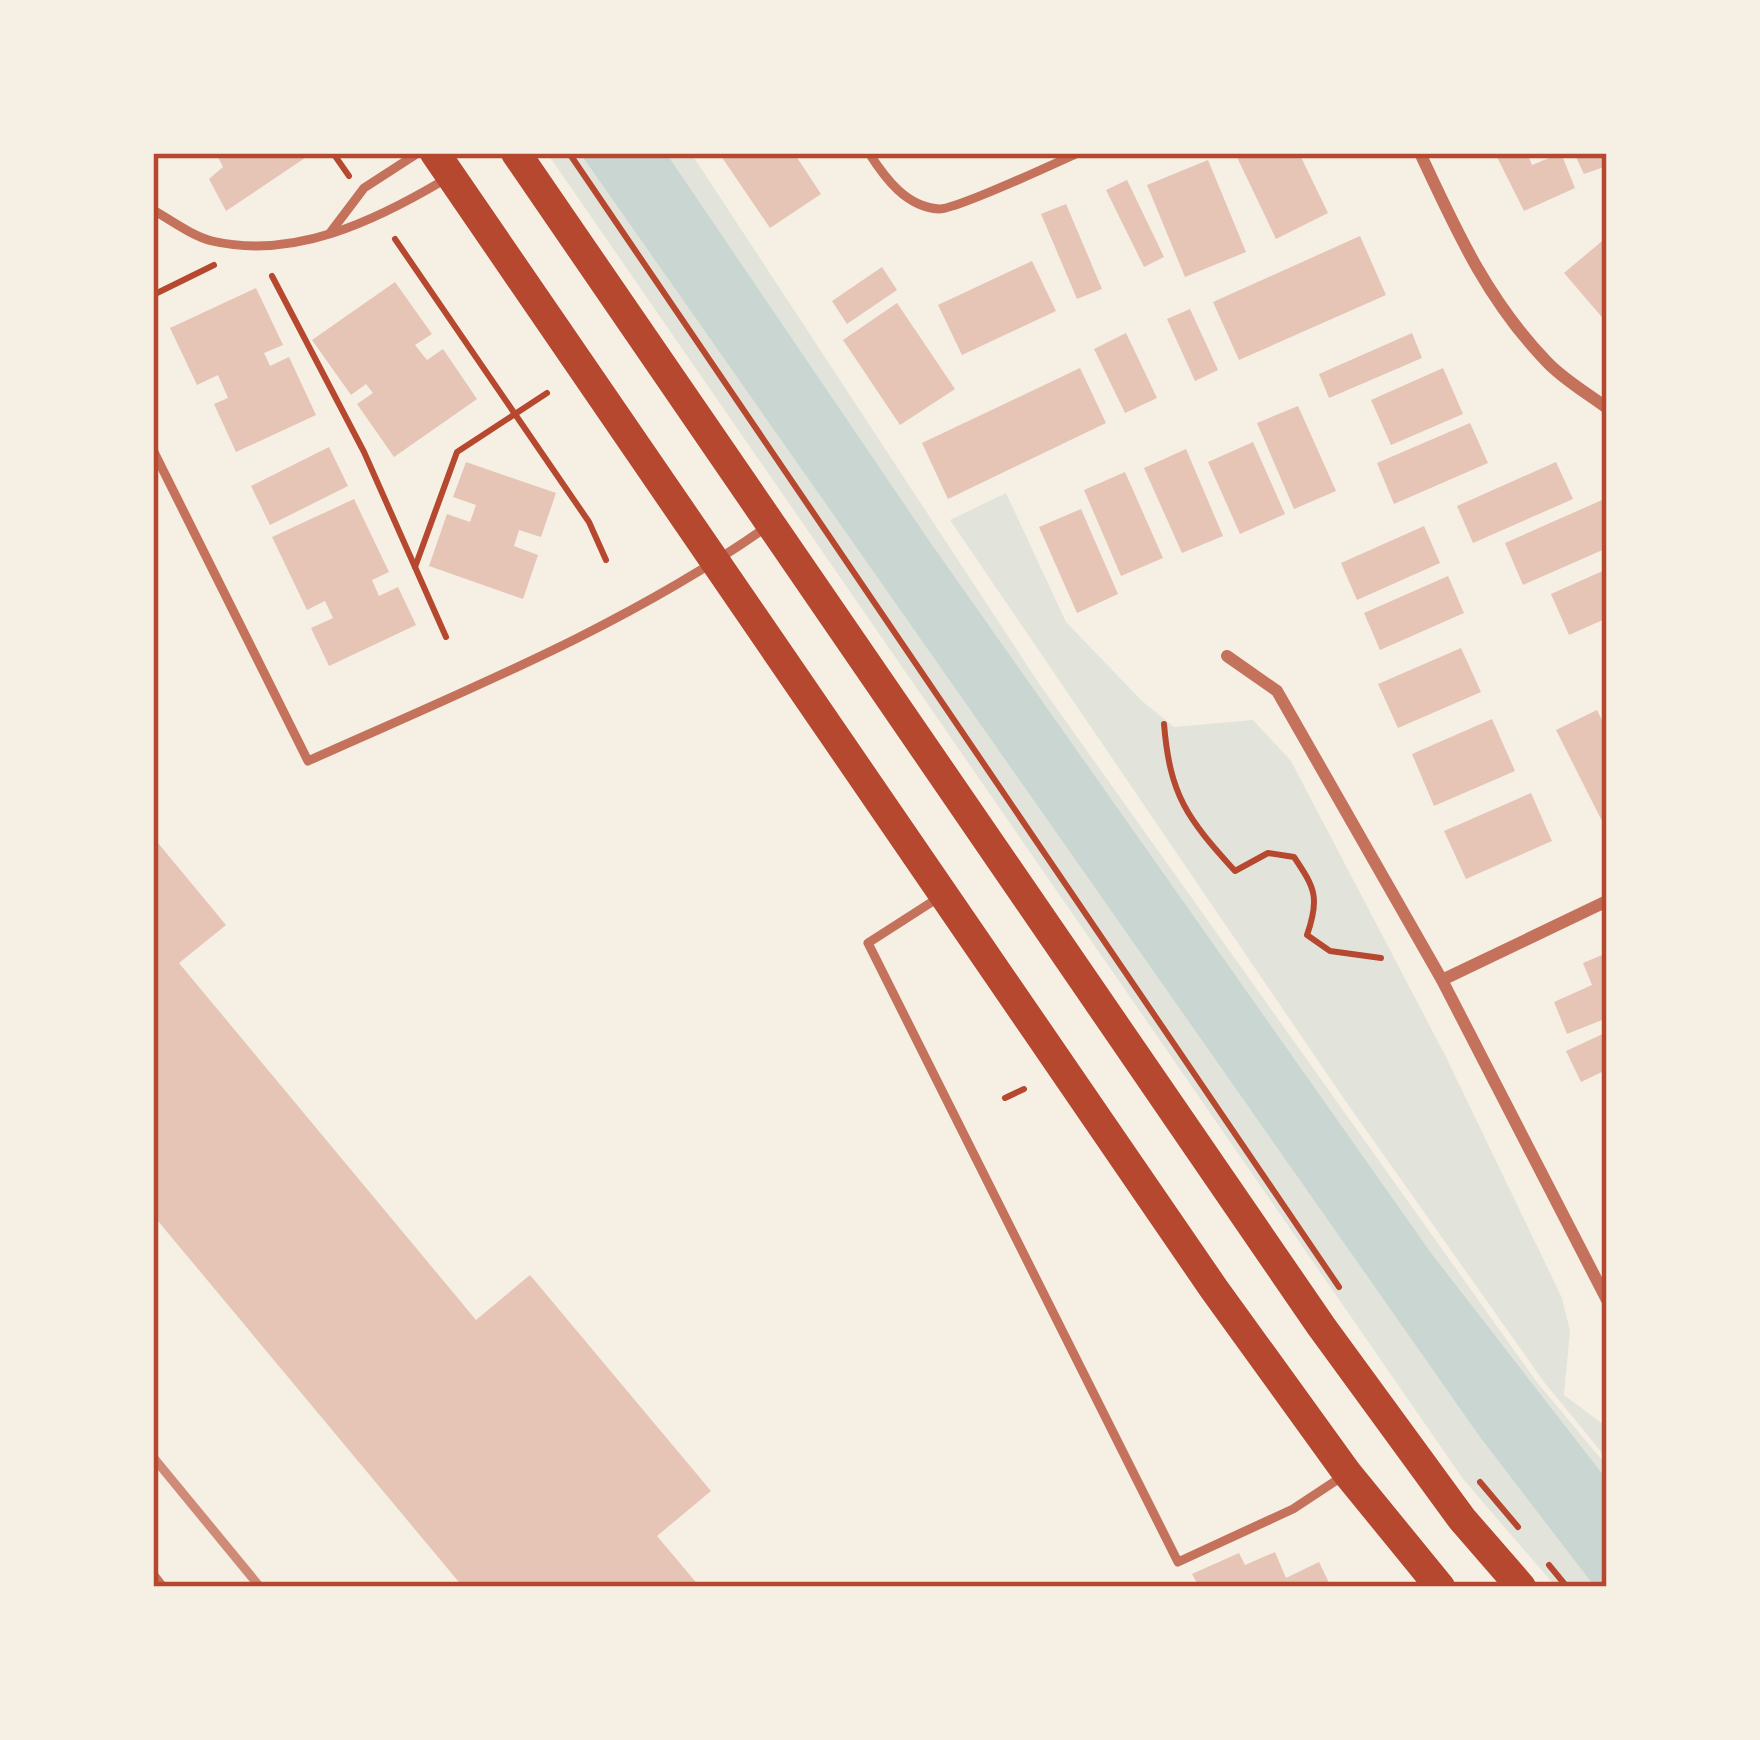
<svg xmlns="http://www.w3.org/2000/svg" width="1760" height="1740" font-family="'PT Sans',sans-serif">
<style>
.green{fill:#e2e4dc}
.water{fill:#c9d6d2}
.building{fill:#e6c5b7}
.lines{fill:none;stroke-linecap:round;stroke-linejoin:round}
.path{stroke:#b5482f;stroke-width:6}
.service{stroke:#c5725c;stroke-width:9}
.minor{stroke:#c5725c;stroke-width:12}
.primary{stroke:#b5482f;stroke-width:30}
.rail{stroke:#cf8b77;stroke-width:9}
.neatline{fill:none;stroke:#b5482f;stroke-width:4.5}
</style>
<rect width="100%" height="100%" fill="#f6efe4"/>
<g class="green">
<path d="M547 153H691L1040 685 1536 1381 1607 1466V1587H1556L1463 1479Z"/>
<path d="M1006 493 1066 622 1142 701 1174 727 1253 720 1291 761 1446 1057 1562 1298 1570 1331 1564 1395 1607 1427V1459L1544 1382 1342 1096 950 520Z"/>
</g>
<path class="water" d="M580 153H666L930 542 1431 1253 1607 1480V1587H1595L1480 1437Z"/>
<g class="building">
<path d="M216 153H306L308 156 226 211 209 179 223 167Z"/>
<path d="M719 153H794L821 194 770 228Z"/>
<path d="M1235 153H1299L1328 213 1276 239Z"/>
<path d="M1495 153H1527L1532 165 1561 153 1575 188 1524 211Z"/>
<path d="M1574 153H1607V166L1584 174Z"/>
<path d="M1208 160 1246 252 1185 277 1147 185Z"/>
<path d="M1127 180 1164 257 1144 267 1106 190Z"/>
<path d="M1066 204 1102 289 1077 299 1041 214Z"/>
<path d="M1360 236 1386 295 1239 360 1213 302Z"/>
<path d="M1607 237V323L1564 273Z"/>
<path d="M1032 261 1056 311 962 355 938 305Z"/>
<path d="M882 267 897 290 847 324 832 301Z"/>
<path d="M395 282 432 334 415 345 427 360 443 349 477 399 394 457 357 404 373 393 366 384 351 395 312 340Z"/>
<path d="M256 288 283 345 264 353 270 366 289 357 316 415 236 452 214 404 228 398 218 375 197 385 170 328Z"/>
<path d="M897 303 955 389 900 425 843 340Z"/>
<path d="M1190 309 1218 370 1195 381 1167 319Z"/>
<path d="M1126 333 1157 398 1125 413 1094 349Z"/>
<path d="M1412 333 1422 358 1329 398 1319 374Z"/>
<path d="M1080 368 1106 423 948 499 922 443Z"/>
<path d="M1443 368 1463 414 1391 445 1371 400Z"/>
<path d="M1298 406 1336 491 1294 509 1257 423Z"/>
<path d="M1470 423 1488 463 1394 504 1377 463Z"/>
<path d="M1253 442 1285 514 1240 534 1208 462Z"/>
<path d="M329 447 348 486 270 525 251 486Z"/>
<path d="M1186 449 1223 536 1182 553 1144 468Z"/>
<path d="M466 462 556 493 541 537 519 530 514 546 538 555 523 599 429 566 447 514 470 522 476 505 453 497Z"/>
<path d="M1556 462 1573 499 1473 543 1457 506Z"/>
<path d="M1125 472 1163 558 1121 576 1084 490Z"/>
<path d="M354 499 389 572 372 580 379 596 398 587 416 625 329 666 311 628 333 618 325 601 307 610 272 537Z"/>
<path d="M1602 500 1607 511V548L1523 585 1505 543Z"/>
<path d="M1081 509 1118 594 1077 613 1039 527Z"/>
<path d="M1424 526 1440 563 1357 600 1341 563Z"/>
<path d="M1607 569V618L1569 635 1551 594Z"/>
<path d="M1448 576 1464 613 1380 650 1364 613Z"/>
<path d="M1461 648 1481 692 1398 728 1378 684Z"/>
<path d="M1597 710 1607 730V821L1603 823 1556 730Z"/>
<path d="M1492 719 1515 771 1434 806 1412 754Z"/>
<path d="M1531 793 1552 841 1466 879 1444 831Z"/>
<path d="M153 837 226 925 179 963 476 1320 530 1275 711 1491 657 1536 700 1587H463L153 1215Z"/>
<path d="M1607 953V1018L1567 1034 1554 1002 1592 985 1583 963Z"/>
<path d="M1607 1032V1082L1602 1072 1581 1082 1566 1051Z"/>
<path d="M1275 1552 1286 1578 1319 1562 1331 1587H1199L1192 1574 1239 1553 1245 1565Z"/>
</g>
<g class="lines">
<g class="path">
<path d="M333 153 349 176"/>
<path d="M569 153 1339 1287"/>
<path d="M395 239 589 522 606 560"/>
<path d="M272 276 364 452 446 637"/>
<path d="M153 295 214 265"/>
<path d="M415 567 457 452 547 393"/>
<path d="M1164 724C1170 796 1187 818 1235 871L1268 853 1294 857C1315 888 1320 898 1307 935L1330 951 1381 958"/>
<path d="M1005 1098 1024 1089"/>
<path d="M1480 1482 1518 1527"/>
<path d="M1549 1565 1567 1587"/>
</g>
<g class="service">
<path d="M869 153C885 178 906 207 939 209 955 210 1056 163 1078 153"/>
<path d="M153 210C171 220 192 236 212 241 294 260 375 221 444 180"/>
<path d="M330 233 364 188 418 153"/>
<path d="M153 450 308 761C464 691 624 627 765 528"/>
<path d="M938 898 868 943 1178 1562 1293 1509 1343 1476"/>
<path d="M153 1574 163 1587"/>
</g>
<g class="minor">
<path d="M1420 153C1456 230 1487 300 1547 362 1564 380 1587 393 1607 408"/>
<path d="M1227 656 1277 691 1442 980 1607 1300"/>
<path d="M1442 980 1607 901"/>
</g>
<g class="primary">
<path d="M435 153 1214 1289 1347 1473 1440 1587"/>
<path d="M516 153 1321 1326 1462 1519 1521 1587"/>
</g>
<path class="rail" d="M153 1457 260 1587"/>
</g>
<rect width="1760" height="1740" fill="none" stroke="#f6efe4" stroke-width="312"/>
<rect x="156" y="156" width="1448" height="1428" class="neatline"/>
</svg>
